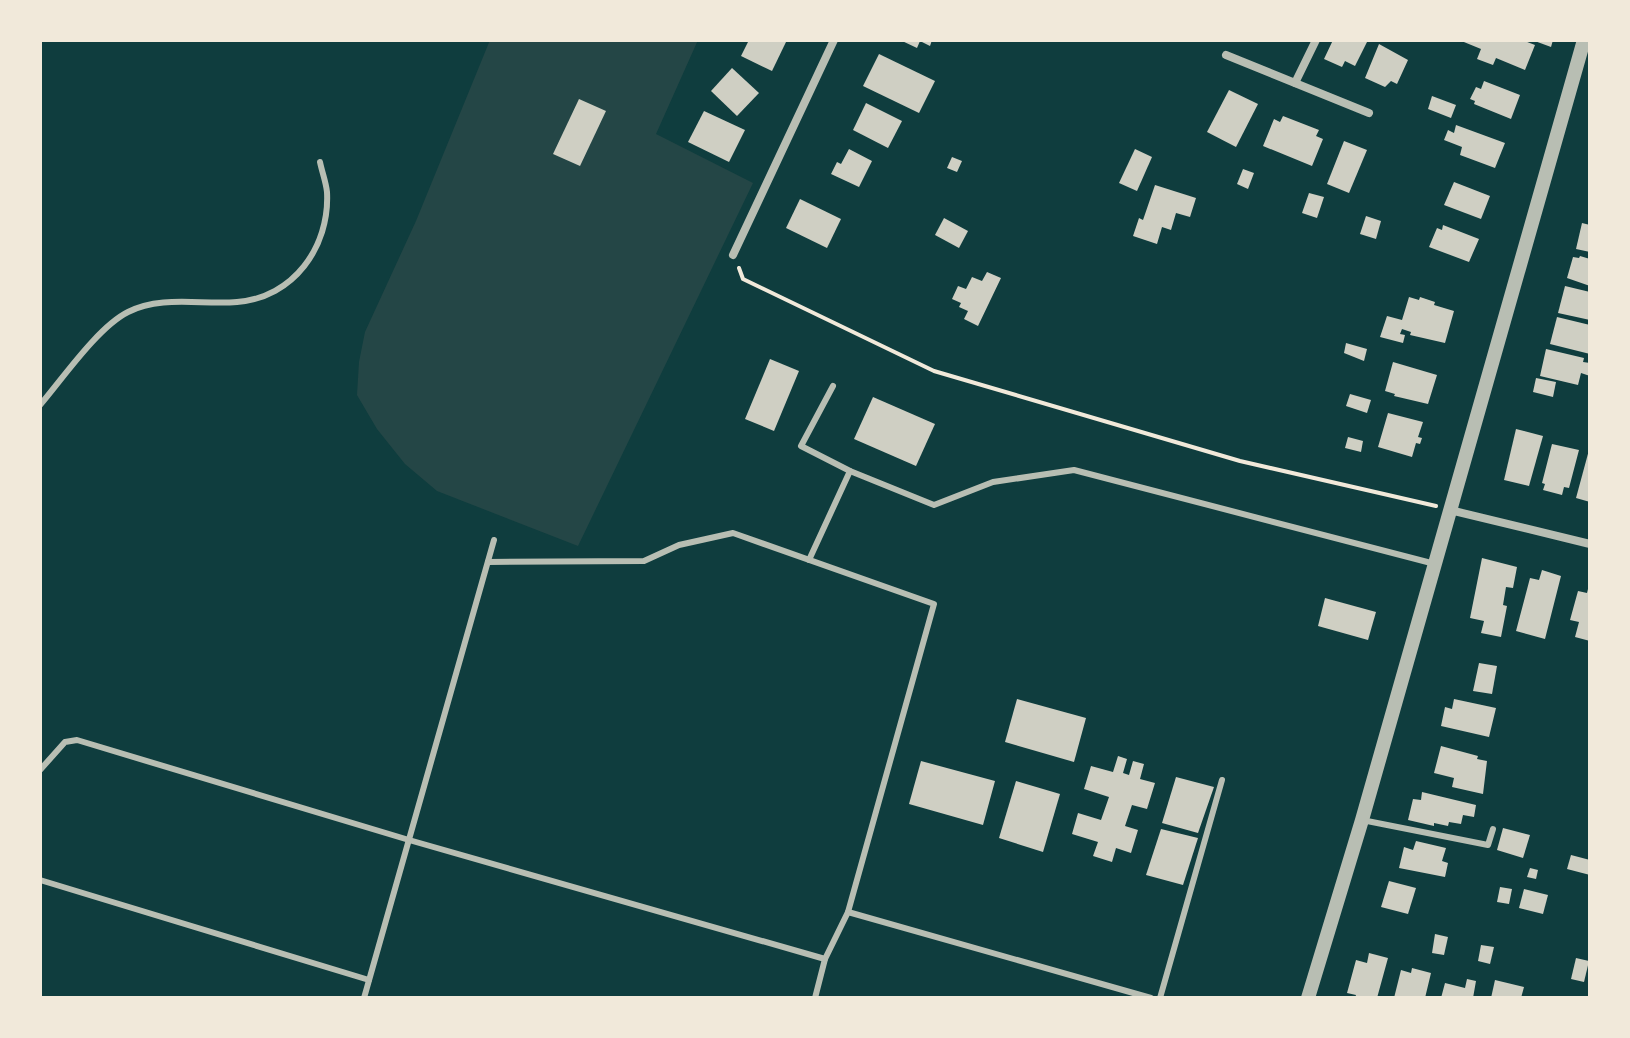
<svg xmlns="http://www.w3.org/2000/svg" width="1630" height="1038" font-family="Manrope,sans-serif">
<style>
.green{fill:#244646}
.building{fill:#cfcfc3}
.lines{fill:none;stroke-linecap:round;stroke-linejoin:round}
.path{stroke:#f1e9da;stroke-width:4}
.service{stroke:#b8beb3;stroke-width:6}
.minor{stroke:#b8beb3;stroke-width:8}
.tertiary{stroke:#b8beb3;stroke-width:14}
</style>
<rect width="100%" height="100%" fill="#0f3d3e"/>
<path class="green" d="M490 40H698L656 134 753 183 578 546 437 491 405 464 377 429 357 395 359 362 365 332 416 221Z"/>
<g class="building">
<path d="M749 40 786 42 772 71 741 56Z"/>
<path d="M900 40H932L930 46 920 41 917 48Z"/>
<path d="M1333 40H1368L1355 66 1345 61 1342 67 1324 59Z"/>
<path d="M1459 40H1522L1535 45 1525 70 1496 58 1493 65 1477 59 1481 49Z"/>
<path d="M1532 40H1553L1551 47Z"/>
<path d="M1379 44 1408 60 1397 84 1391 81 1385 87 1365 78Z"/>
<path d="M879 54 935 81 919 113 863 86Z"/>
<path d="M732 68 759 93 737 116 711 91Z"/>
<path d="M1484 81 1520 95 1511 119 1474 104 1475 101 1470 99 1476 87 1481 89Z"/>
<path d="M1229 90 1258 104 1236 147 1207 132Z"/>
<path d="M1432 96 1456 105 1451 118 1428 109Z"/>
<path d="M579 99 606 111 580 166 553 154Z"/>
<path d="M866 103 902 121 888 148 853 130Z"/>
<path d="M704 111 745 130 729 162 688 142Z"/>
<path d="M1283 116 1319 130 1316 136 1323 139 1312 166 1263 146 1274 119 1280 122Z"/>
<path d="M1456 125 1505 143 1495 168 1460 155 1462 147 1444 140 1448 130 1454 133Z"/>
<path d="M1344 141 1367 150 1349 193 1327 184Z"/>
<path d="M849 149 872 161 859 187 831 174 837 162 841 164Z"/>
<path d="M1135 149 1152 157 1137 191 1119 183Z"/>
<path d="M952 157 962 161 957 172 947 168Z"/>
<path d="M1243 169 1254 173 1248 189 1237 184Z"/>
<path d="M1454 182 1490 196 1481 219 1444 205Z"/>
<path d="M1155 185 1196 198 1190 217 1176 213 1171 230 1162 227 1157 244 1133 236 1139 218 1143 220Z"/>
<path d="M1309 193 1324 197 1317 218 1302 213Z"/>
<path d="M800 199 841 219 827 248 786 228Z"/>
<path d="M1366 216 1381 221 1376 239 1360 234Z"/>
<path d="M944 218 968 231 959 248 935 235Z"/>
<path d="M1582 223 1590 225V252L1576 249Z"/>
<path d="M1443 225 1479 239 1469 262 1429 247 1437 228 1442 230Z"/>
<path d="M1580 256 1590 259V286L1567 278 1573 257 1579 258Z"/>
<path d="M987 272 1001 278 978 326 964 319 968 311 959 307 961 303 952 299 958 286 966 289 972 277 982 281Z"/>
<path d="M1565 286 1590 292V320L1558 313Z"/>
<path d="M1409 297 1419 300 1420 297 1435 302 1434 305 1454 311 1445 343 1410 335 1411 332 1402 329 1400 334 1405 335 1403 343 1380 337 1387 316 1402 320Z"/>
<path d="M1557 317 1590 325V354L1550 344Z"/>
<path d="M1346 343 1367 349 1364 361 1344 353Z"/>
<path d="M1546 349 1584 358 1583 362 1590 363V376L1581 373 1578 385 1540 376Z"/>
<path d="M770 359 799 371 774 431 745 419Z"/>
<path d="M1393 362 1437 375 1428 404 1394 396 1395 394 1385 391Z"/>
<path d="M1536 378 1556 382 1553 397 1533 392Z"/>
<path d="M1350 394 1371 400 1367 413 1346 406Z"/>
<path d="M873 397 935 424 916 466 854 439Z"/>
<path d="M1388 413 1423 422 1418 437 1422 438 1420 444 1416 443 1412 457 1378 447Z"/>
<path d="M1516 429 1543 436 1529 486 1504 480Z"/>
<path d="M1348 437 1363 441 1361 452 1345 448Z"/>
<path d="M1552 444 1579 450 1569 488 1564 487 1562 495 1543 490 1545 484 1542 483Z"/>
<path d="M1589 450H1590V502L1576 498Z"/>
<path d="M1482 558 1517 567 1513 588 1506 587 1503 605 1507 606 1501 637 1481 633 1484 621 1470 618Z"/>
<path d="M1542 570 1561 576 1545 639 1516 631 1530 578 1539 580Z"/>
<path d="M1589 585H1590V641L1575 637 1579 622 1570 620 1578 591 1587 593Z"/>
<path d="M1325 598 1376 612 1368 640 1318 626Z"/>
<path d="M1479 663 1497 666 1492 694 1473 691Z"/>
<path d="M1017 699 1086 718 1074 762 1005 742Z"/>
<path d="M1454 699 1496 708 1489 737 1441 726 1445 707 1452 709Z"/>
<path d="M1441 746 1478 756 1477 759 1487 761 1483 794 1452 787 1454 778 1434 773Z"/>
<path d="M1118 756 1127 759 1123 773 1129 775 1133 761 1144 764 1140 779 1155 783 1147 809 1132 805 1125 826 1138 830 1131 853 1116 848 1112 862 1093 856 1098 842 1072 834 1078 813 1101 820 1109 797 1084 789 1091 766 1113 772Z"/>
<path d="M921 761 995 781 983 825 909 804Z"/>
<path d="M1176 777 1214 787 1198 833 1162 823Z"/>
<path d="M1016 781 1060 794 1043 852 999 838Z"/>
<path d="M1422 792 1476 805 1474 817 1463 815 1461 824 1449 822 1448 826 1434 823V826L1408 820 1413 799 1421 800Z"/>
<path d="M1503 828 1530 835 1523 858 1497 850Z"/>
<path d="M1161 829 1198 838 1183 885 1146 875Z"/>
<path d="M1416 841 1446 848 1442 861 1448 863 1445 877 1399 868 1404 847 1413 850Z"/>
<path d="M1571 855 1590 860V875L1567 869Z"/>
<path d="M1530 868 1538 870 1536 879 1527 877Z"/>
<path d="M1389 881 1416 888 1408 914 1381 907Z"/>
<path d="M1500 887 1512 889 1509 904 1497 902Z"/>
<path d="M1524 889 1548 895 1543 914 1519 908Z"/>
<path d="M1435 934 1448 937 1444 955 1432 953Z"/>
<path d="M1481 945 1494 947 1490 964 1478 961Z"/>
<path d="M1369 953 1388 958 1377 998H1355L1356 995 1347 993 1356 960 1367 963Z"/>
<path d="M1576 958 1589 961 1584 982 1571 979Z"/>
<path d="M1412 968 1431 973 1425 998H1394L1401 970 1411 973Z"/>
<path d="M1467 979 1476 981 1473 998H1441L1445 983 1465 988Z"/>
<path d="M1495 980 1524 987 1521 998H1491Z"/>
</g>
<g class="lines">
<path class="path" d="M739 268 743 279 934 371 1240 461 1436 506"/>
<g class="service">
<path d="M833 386 801 446 850 471 934 505 993 482 1074 470 1435 564"/>
<path d="M40 405C63 378 98 327 128 312 161 295 201 305 237 302 293 298 330 247 327 192 326 182 322 172 320 162"/>
<path d="M809 560 850 471"/>
<path d="M488 562 644 561 679 545 733 533 934 604 848 912 825 959 815 998"/>
<path d="M40 770 65 742 77 740 409 840 825 959"/>
<path d="M1362 820 1488 845 1493 829"/>
<path d="M40 880 369 980"/>
<path d="M848 912 1151 998"/>
<path d="M364 998 494 540"/>
<path d="M1160 998 1222 780"/>
</g>
<g class="minor">
<path d="M1226 55 1369 113"/>
<path d="M1295 83 1316 40"/>
<path d="M733 255 834 40"/>
<path d="M1450 510 1590 544"/>
</g>
<path class="tertiary" d="M1308 998 1362 820 1584 40"/>
</g>
<rect width="1630" height="1038" fill="none" stroke="#f1e9da" stroke-width="84"/>
</svg>
